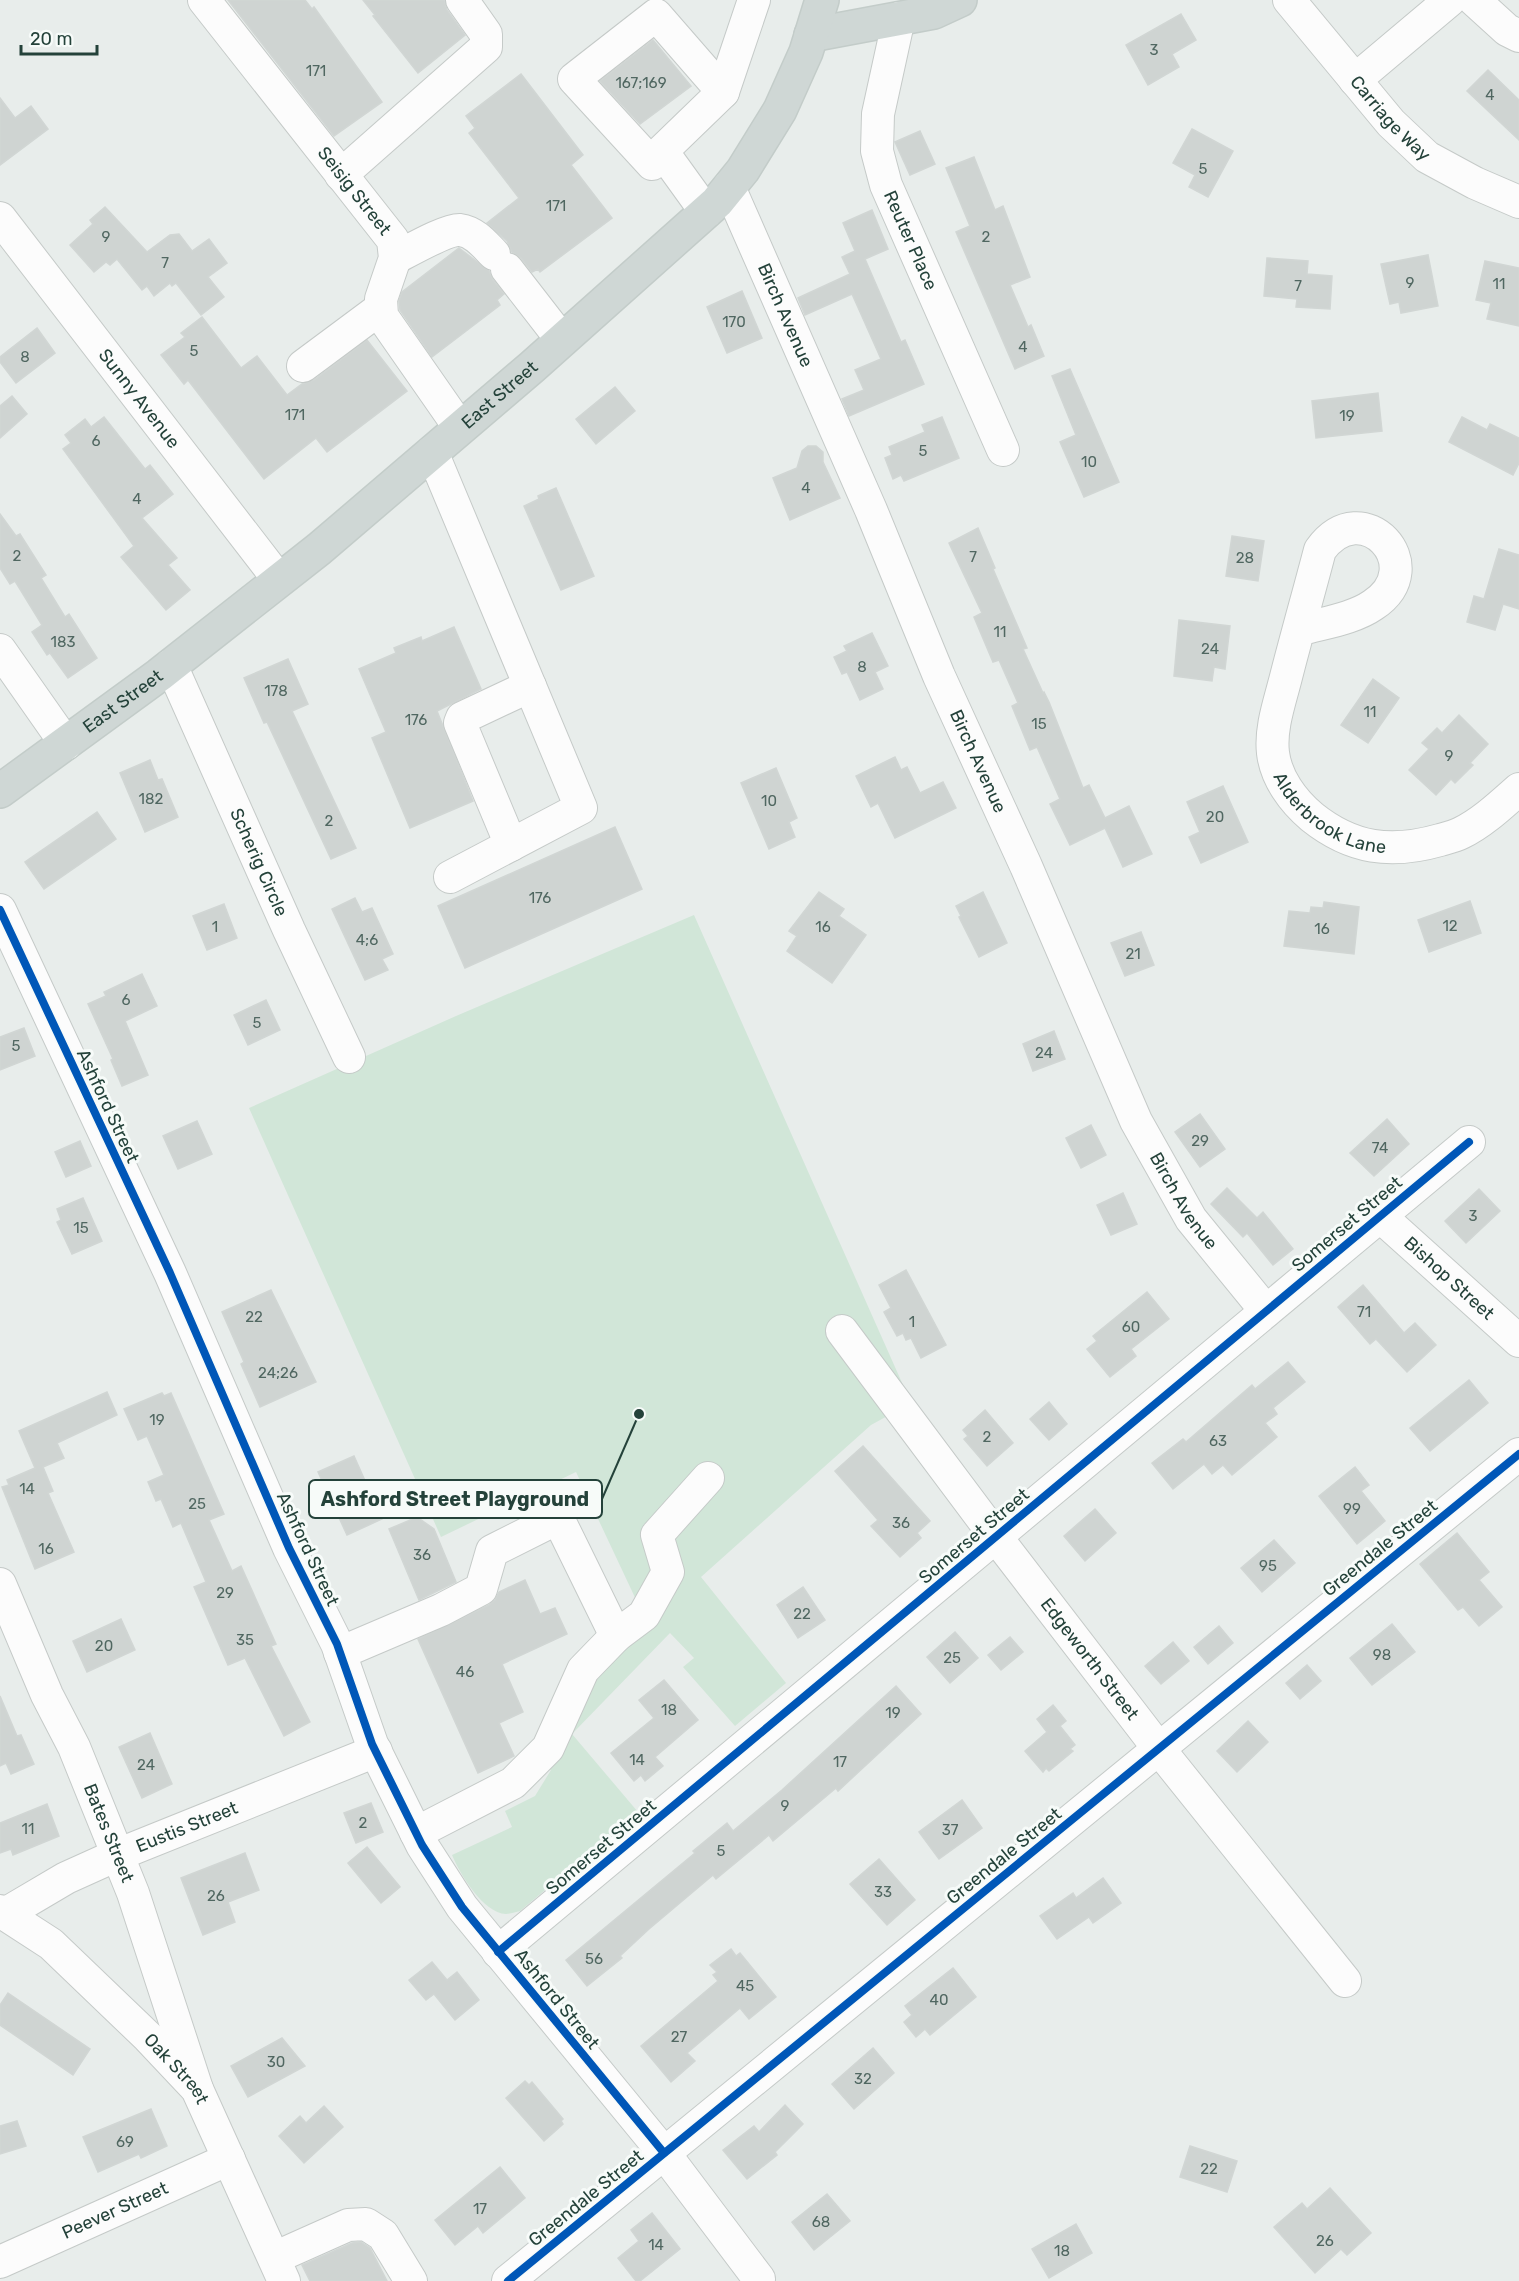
<svg xmlns="http://www.w3.org/2000/svg" width="1519" height="2281" font-family="Rubik,sans-serif">
<style>
.green{fill:#d1e6d8}
.building{fill:#cfd4d2;stroke:#d1d6d4;stroke-width:1.5}
.lines{fill:none;stroke-linecap:round;stroke-linejoin:round}
.minor-casing{stroke:#c5cac8;stroke-width:34}
.major-casing{stroke:#c3ccc9;stroke-width:36}
.minor{stroke:#fcfcfc;stroke-width:32}
.major{stroke:#cfd7d5;stroke-width:33}
.cycleway-casing{stroke:#f7fbf9;stroke-width:11}
.cycleway{stroke:#0057b8;stroke-width:8}
.labels{text-anchor:middle;dominant-baseline:central;stroke-width:6;stroke-linejoin:round;paint-order:stroke}
.number-label{font-size:15px;fill:#506761}
.street-label{font-size:18px;fill:#24423a;stroke:#f7fbf9}
.leader{fill:none;stroke:#24423a;stroke-width:2}
.callout-dot{fill:#24423a;stroke:#f7fbf9;stroke-width:2}
.callout{fill:#f7fbf9;stroke:#24423a;stroke-width:2}
.callout-label{font-size:20px;text-anchor:middle;font-weight:bold;fill:#24423a}
</style>
<rect width="100%" height="100%" fill="#e8edeb"/>
<path class="green" d="M694 915 911 1403 871 1425 701 1577 786 1683 735 1726 683 1667 694 1658 670 1633 572 1734 638 1812 520 1911C516 1912 510 1914 506 1914 483 1913 460 1874 452 1855L512 1827 505 1811 535 1796 551 1770 530 1759 639 1606 576 1472 441 1537 249 1108 456 1016Z"/>
<g class="building">
<path d="M228 0H305L312 9 314 7 382 102 334 136Z"/>
<path d="M363 0H444L447 10 465 35 418 73 373 16 375 15Z"/>
<path d="M1181 14 1196 40 1172 54 1179 67 1148 85 1126 45Z"/>
<path d="M653 40 691 86 640 124 600 81Z"/>
<path d="M1488 70 1519 100V140L1467 91Z"/>
<path d="M521 74 583 155 571 165 612 218 540 272 538 269 532 272 521 258 512 252 507 241 487 223 519 198 469 133 475 128 466 116Z"/>
<path d="M0 98 15 118 31 106 48 129 0 165Z"/>
<path d="M1192 129 1233 151 1208 197 1189 187 1195 175 1173 163Z"/>
<path d="M920 131 935 164 910 175 895 142Z"/>
<path d="M974 157 995 210 1003 206 1030 277 1010 285 1028 327 1031 325 1044 356 1015 369 956 232 970 226 946 168Z"/>
<path d="M105 207 147 252 170 235 179 234 192 251 209 239 227 263 208 277 224 297 201 315 176 283 172 286 170 283 154 296 147 286 142 290 117 259 110 265 106 262 94 272 70 245 93 224 90 220Z"/>
<path d="M872 210 888 249 865 259 901 342 905 340 924 384 849 416 842 399 864 390 855 370 881 359 852 294 805 315 798 298 850 274 842 257 855 251 843 223Z"/>
<path d="M459 248 489 271 493 280 504 294 497 300 500 305 432 357 400 310 399 301 402 292Z"/>
<path d="M1428 255 1438 306 1401 313 1399 302 1390 304 1381 264Z"/>
<path d="M1267 258 1308 261 1307 274 1332 276 1330 309 1296 307 1297 299 1264 296Z"/>
<path d="M1485 261 1519 268V326L1487 319 1491 303 1476 300Z"/>
<path d="M742 291 762 338 727 353 707 307Z"/>
<path d="M202 317 241 368 257 356 287 395 302 384 314 380 367 340 407 391 327 452 316 438 264 479 188 380 184 384 161 355 185 337 181 333Z"/>
<path d="M37 328 55 353 16 383 0 362V357Z"/>
<path d="M1070 369 1119 482 1084 497 1060 442 1076 435 1052 376Z"/>
<path d="M615 387 635 411 596 444 576 419Z"/>
<path d="M1378 393 1382 431 1316 438 1312 401Z"/>
<path d="M12 396 27 414 0 438V406Z"/>
<path d="M104 417 145 469 150 465 173 494 142 518 177 558 168 565 190 590 166 610 121 557 134 546 63 449 71 443 65 435 85 419 91 427Z"/>
<path d="M942 417 959 458 904 481 901 475 893 479 885 458 892 455 889 447 925 432 922 425Z"/>
<path d="M1462 417 1487 430 1490 424 1519 438V463L1513 475 1449 442Z"/>
<path d="M808 446H816L823 452V462L840 498 790 520 773 478 797 468 802 451Z"/>
<path d="M556 488 594 576 561 590 524 506 539 499 538 496Z"/>
<path d="M0 514 16 536 20 534 46 575 41 578 65 617 69 614 97 658 68 678 50 653 47 655 32 632 42 625 15 581 10 584 0 568Z"/>
<path d="M978 528 995 568 993 569 1027 648 1023 649 1043 693 1044 692 1049 702 1083 788 1089 785 1105 818 1129 806 1152 854 1123 867 1105 828 1070 845 1050 804 1060 799 1037 747 1030 750 1012 706 1018 703 999 660 993 662 974 617 982 613 949 543Z"/>
<path d="M1232 536 1264 541 1258 581 1226 576Z"/>
<path d="M1499 549 1519 555V609L1503 604 1495 630 1467 622 1474 596 1484 599Z"/>
<path d="M1179 620 1230 626 1225 669 1214 667 1212 681 1174 676Z"/>
<path d="M454 627 481 689 437 711 473 801 410 828 372 738 386 732 359 669 396 653 394 648 421 637 422 641Z"/>
<path d="M872 633 888 666 875 672 883 689 860 700 847 672 842 674 834 657 847 651 844 646Z"/>
<path d="M288 659 308 704 292 711 356 848 331 859 267 722 264 723 244 678Z"/>
<path d="M1373 679 1399 698 1368 743 1341 725Z"/>
<path d="M1459 715 1488 744 1470 763 1473 765 1455 783 1451 779 1436 795 1409 770 1429 749 1422 743 1437 728 1442 733Z"/>
<path d="M895 757 901 770 907 767 920 793 943 782 956 808 895 838 878 803 871 807 856 776Z"/>
<path d="M150 760 158 780 162 779 178 817 145 832 120 773Z"/>
<path d="M776 768 797 818 789 822 795 837 769 849 741 783Z"/>
<path d="M1223 786 1248 842 1201 863 1189 837 1200 832 1187 802Z"/>
<path d="M97 812 116 839 44 889 25 862Z"/>
<path d="M615 827 642 889 465 968 438 906Z"/>
<path d="M819 892 844 909 839 916 866 935 832 983 787 951 797 936 789 931Z"/>
<path d="M983 892 1007 943 979 957 959 917 961 916 956 906Z"/>
<path d="M355 898 362 912 372 908 393 954 382 959 388 970 365 980 332 909Z"/>
<path d="M1470 901 1481 933 1429 952 1418 920Z"/>
<path d="M1324 902 1359 907 1354 954 1284 946 1289 911 1310 913 1311 907 1323 908Z"/>
<path d="M224 904 237 938 207 950 193 916Z"/>
<path d="M1141 932 1154 965 1125 976 1111 943Z"/>
<path d="M142 974 157 1006 125 1021 148 1075 122 1086 111 1060 113 1059 88 1004 106 996 104 992Z"/>
<path d="M266 1000 280 1030 248 1045 234 1015Z"/>
<path d="M24 1028 35 1056 0 1070V1037Z"/>
<path d="M1054 1031 1065 1059 1033 1071 1023 1044Z"/>
<path d="M1200 1114 1225 1149 1200 1167 1175 1132Z"/>
<path d="M1387 1119 1409 1144 1374 1176 1350 1153Z"/>
<path d="M197 1121 212 1154 178 1169 163 1136Z"/>
<path d="M1091 1125 1106 1155 1081 1168 1066 1138Z"/>
<path d="M80 1141 91 1166 66 1177 55 1152Z"/>
<path d="M1227 1188 1257 1218 1263 1212 1293 1249 1273 1265 1247 1233 1243 1237 1211 1204Z"/>
<path d="M1479 1189 1500 1211 1466 1243 1445 1221Z"/>
<path d="M1123 1193 1137 1224 1111 1235 1097 1205Z"/>
<path d="M83 1198 102 1241 72 1254 57 1222 61 1220 57 1209Z"/>
<path d="M906 1270 946 1345 921 1358 911 1338 906 1340 903 1333 897 1336 884 1312 891 1308 879 1285Z"/>
<path d="M1363 1285 1404 1333 1415 1323 1436 1345 1407 1372 1376 1339 1370 1344 1338 1307Z"/>
<path d="M271 1290 316 1382 260 1407 241 1364 244 1362 222 1312Z"/>
<path d="M1147 1292 1169 1319 1131 1349 1136 1356 1110 1377 1087 1349 1097 1341 1093 1336Z"/>
<path d="M1288 1362 1305 1382 1273 1408 1277 1414 1265 1423 1277 1437 1232 1475 1223 1465 1212 1474 1204 1464 1173 1489 1152 1463 1183 1439 1186 1442 1252 1385 1255 1389Z"/>
<path d="M1469 1380 1488 1403 1430 1451 1410 1428Z"/>
<path d="M107 1392 117 1415 57 1443 64 1458 43 1467 53 1491 48 1493 74 1552 35 1569 2 1487 9 1485 7 1480 35 1468 19 1431Z"/>
<path d="M162 1393 164 1396 171 1393 224 1514 209 1520 232 1571 241 1566 276 1644 271 1646 310 1722 284 1736 245 1658 228 1665 194 1587 206 1582 181 1523 173 1527 161 1499 156 1501 148 1482 164 1475 147 1436 138 1440 124 1409Z"/>
<path d="M1049 1402 1067 1424 1049 1440 1030 1419Z"/>
<path d="M985 1410 1013 1443 987 1466 964 1439 968 1436 963 1430Z"/>
<path d="M863 1446 930 1521 917 1533 921 1538 900 1557 871 1526 878 1520 835 1471Z"/>
<path d="M354 1456 382 1519 347 1535 318 1472Z"/>
<path d="M1355 1467 1369 1485 1361 1491 1385 1521 1357 1544 1319 1496Z"/>
<path d="M1095 1509 1116 1533 1085 1561 1064 1536Z"/>
<path d="M417 1517 434 1529 456 1582 419 1600 389 1529Z"/>
<path d="M1457 1533 1489 1572 1479 1580 1502 1607 1479 1626 1463 1607 1458 1610 1420 1564Z"/>
<path d="M1274 1540 1295 1563 1262 1592 1241 1568Z"/>
<path d="M525 1580 540 1614 555 1608 567 1634 502 1664 523 1712 499 1723 514 1756 478 1773 418 1639 489 1605 495 1600 499 1592Z"/>
<path d="M803 1587 825 1620 798 1638 777 1605Z"/>
<path d="M121 1619 135 1650 87 1672 73 1641Z"/>
<path d="M1392 1624 1415 1652 1372 1685 1350 1658Z"/>
<path d="M1219 1626 1233 1643 1208 1664 1194 1647Z"/>
<path d="M955 1632 978 1658 950 1683 927 1657Z"/>
<path d="M1010 1637 1023 1652 1001 1670 988 1655Z"/>
<path d="M1173 1642 1189 1661 1161 1684 1145 1666Z"/>
<path d="M1307 1665 1321 1681 1300 1699 1286 1683Z"/>
<path d="M664 1680 698 1720 655 1757 663 1766 645 1781 641 1775 634 1781 611 1753 654 1718 639 1700Z"/>
<path d="M896 1686 921 1714 838 1791 836 1788 773 1841 769 1835 716 1879 713 1875 649 1929 620 1956 622 1958 587 1986 566 1960 695 1853 693 1851 727 1823 733 1831 782 1790Z"/>
<path d="M0 1696 17 1736 21 1735 34 1764 11 1774 6 1763 0 1766Z"/>
<path d="M1053 1705 1066 1721 1060 1726 1075 1745 1070 1749 1073 1751 1049 1771 1046 1768 1043 1772 1025 1751 1047 1732 1037 1719Z"/>
<path d="M1248 1721 1268 1742 1237 1772 1217 1751Z"/>
<path d="M150 1733 172 1784 142 1798 119 1747Z"/>
<path d="M962 1800 982 1828 939 1859 919 1832Z"/>
<path d="M371 1803 383 1832 356 1843 344 1813Z"/>
<path d="M47 1804 59 1836 13 1855 11 1849 0 1853V1823Z"/>
<path d="M367 1847 400 1887 381 1903 348 1863Z"/>
<path d="M245 1853 259 1890 228 1902 235 1922 203 1935 181 1878Z"/>
<path d="M879 1859 915 1900 887 1925 850 1884Z"/>
<path d="M1103 1878 1121 1903 1093 1923 1089 1917 1057 1939 1040 1916 1073 1893 1076 1898Z"/>
<path d="M731 1949 736 1956 740 1953 776 1997 749 2019 740 2008 687 2053 695 2061 671 2082 641 2046 718 1981 713 1975 717 1972 710 1965Z"/>
<path d="M432 1962 447 1980 457 1972 479 2000 455 2020 434 1994 426 2000 409 1980Z"/>
<path d="M953 1968 976 1997 930 2035 925 2029 916 2037 904 2022 912 2015 905 2006Z"/>
<path d="M8 1993 90 2049 73 2075 0 2025V2005Z"/>
<path d="M282 2038 305 2066 248 2097 231 2066Z"/>
<path d="M873 2048 894 2073 854 2109 832 2084Z"/>
<path d="M525 2081 529 2085 532 2082 563 2119 561 2121 563 2124 544 2141 506 2098Z"/>
<path d="M785 2105 803 2124 775 2152 777 2155 747 2179 723 2150 754 2126 759 2132Z"/>
<path d="M324 2106 343 2127 304 2163 279 2136 300 2116 306 2123Z"/>
<path d="M151 2109 167 2146 141 2158 139 2154 98 2172 83 2137Z"/>
<path d="M17 2121 26 2146 0 2154V2126Z"/>
<path d="M1190 2146 1237 2161 1227 2192 1180 2177Z"/>
<path d="M500 2167 525 2198 483 2233 478 2226 455 2245 435 2220Z"/>
<path d="M1330 2188 1371 2233 1347 2255 1341 2249 1315 2273 1274 2227 1302 2203 1307 2209Z"/>
<path d="M827 2194 850 2221 814 2250 792 2222Z"/>
<path d="M652 2213 680 2249 640 2281H636L618 2258 639 2241 631 2230Z"/>
<path d="M1076 2224 1092 2253 1049 2278 1032 2249Z"/>
<path d="M361 2242 370 2248 387 2281H310L302 2265 352 2243Z"/>
</g>
<g class="lines">
<g class="minor-casing">
<g id="minor">
<path id="s1" d="M204 0 393 240 395 258 381 299 382 316 460 428"/>
<path id="s2" d="M1289 0 1391 123 1427 157 1475 183 1519 202"/>
<path d="M1474 0 1507 30 1519 36"/>
<path id="s3" d="M899 18 878 114 877 151 886 185 1003 450"/>
<path d="M1355 80 1450 0"/>
<path d="M723 92 754 0"/>
<path d="M662 151 652 164 574 79 656 15 723 92 662 151 706 212"/>
<path d="M341 175 486 47V34L462 0"/>
<path id="s4" d="M729 187 871 510 939 676 1026 866 1136 1121 1191 1219 1266 1311"/>
<path id="s5" d="M0 218 279 580"/>
<path d="M395 258C409 251 447 229 460 230 475 232 485 245 494 254"/>
<path d="M507 269 562 340"/>
<path d="M303 366 381 308"/>
<path d="M432 452 581 808 450 877"/>
<path id="s6" d="M1299 630C1322 623 1353 619 1373 605 1432 566 1362 491 1320 550 1309 592 1297 634 1286 677 1280 701 1270 728 1273 753 1276 778 1293 801 1312 817 1352 849 1391 854 1440 840 1447 838 1455 836 1461 833 1482 823 1502 804 1519 789"/>
<path d="M0 650 66 744"/>
<path id="s7" d="M171 665 289 930 349 1057"/>
<path d="M511 845 460 723 462 718 530 686"/>
<path d="M0 910 170 1273 289 1548 337 1644 372 1744 422 1845 462 1907 664 2153 759 2279"/>
<path id="s8" d="M1380 1216 1519 1341"/>
<path id="s9" d="M842 1331 996 1537 1159 1749 1345 1981"/>
<path id="s10" d="M0 1584 47 1695 74 1747 133 1893 197 2089"/>
<path d="M340 1653 441 1610 481 1589 492 1551 558 1518 616 1636"/>
<path d="M416 1833 513 1783 548 1748 583 1670 616 1636 644 1615 668 1572 657 1535 708 1478"/>
<path id="s11" d="M0 1911 51 1944 148 2037 197 2089 284 2281"/>
<path id="s12" d="M5 1914 66 1878 117 1855 376 1751"/>
<path d="M498 1952 1469 1142"/>
<path d="M274 2258 348 2225 366 2224 383 2235 411 2281"/>
<path id="s13" d="M0 2262 229 2159"/>
<path d="M508 2281 1519 1454"/>
</g>
</g>
<g class="major-casing">
<g id="major">
<path d="M811 35 934 12 960 0"/>
<path id="s14" d="M0 791 159 675 319 549 532 367 717 202 743 170 780 110 806 52 822 0"/>
</g>
</g>
<use href="#minor" class="minor"/>
<use href="#major" class="major"/>
<g class="cycleway-casing">
<g id="cycleway">
<path d="M0 910 170 1273 289 1548 337 1644 372 1744 422 1845 462 1907 664 2153"/>
<path d="M498 1952 1469 1142"/>
<path d="M508 2281 1519 1454"/>
</g>
</g>
<use href="#cycleway" class="cycleway"/>
</g>
<g class="labels">
<g class="number-label">
<text x="1154" y="50">3</text>
<text x="316" y="71">171</text>
<text x="641" y="83">167;169</text>
<text x="1490" y="95">4</text>
<text x="1203" y="169">5</text>
<text x="556" y="206">171</text>
<text x="106" y="237">9</text>
<text x="986" y="237">2</text>
<text x="165" y="263">7</text>
<text x="1410" y="283">9</text>
<text x="1499" y="284">11</text>
<text x="1298" y="286">7</text>
<text x="734" y="322">170</text>
<text x="1023" y="347">4</text>
<text x="194" y="351">5</text>
<text x="25" y="357">8</text>
<text x="295" y="415">171</text>
<text x="1347" y="416">19</text>
<text x="96" y="441">6</text>
<text x="923" y="451">5</text>
<text x="1089" y="462">10</text>
<text x="806" y="488">4</text>
<text x="137" y="499">4</text>
<text x="17" y="556">2</text>
<text x="973" y="557">7</text>
<text x="1245" y="558">28</text>
<text x="1000" y="632">11</text>
<text x="63" y="642">183</text>
<text x="1210" y="649">24</text>
<text x="862" y="667">8</text>
<text x="276" y="691">178</text>
<text x="1370" y="712">11</text>
<text x="416" y="720">176</text>
<text x="1039" y="724">15</text>
<text x="1449" y="756">9</text>
<text x="151" y="799">182</text>
<text x="769" y="801">10</text>
<text x="1215" y="817">20</text>
<text x="329" y="821">2</text>
<text x="540" y="898">176</text>
<text x="1450" y="926">12</text>
<text x="215" y="927">1</text>
<text x="823" y="927">16</text>
<text x="1322" y="929">16</text>
<text x="367" y="940">4;6</text>
<text x="1133" y="954">21</text>
<text x="126" y="1000">6</text>
<text x="257" y="1023">5</text>
<text x="16" y="1046">5</text>
<text x="1044" y="1053">24</text>
<text x="1200" y="1141">29</text>
<text x="1380" y="1148">74</text>
<text x="1473" y="1216">3</text>
<text x="81" y="1228">15</text>
<text x="1364" y="1312">71</text>
<text x="254" y="1317">22</text>
<text x="912" y="1322">1</text>
<text x="1131" y="1327">60</text>
<text x="278" y="1373">24;26</text>
<text x="157" y="1420">19</text>
<text x="987" y="1437">2</text>
<text x="1218" y="1441">63</text>
<text x="27" y="1489">14</text>
<text x="197" y="1504">25</text>
<text x="1352" y="1509">99</text>
<text x="901" y="1523">36</text>
<text x="46" y="1549">16</text>
<text x="422" y="1555">36</text>
<text x="1268" y="1566">95</text>
<text x="225" y="1593">29</text>
<text x="802" y="1614">22</text>
<text x="245" y="1640">35</text>
<text x="104" y="1646">20</text>
<text x="1382" y="1655">98</text>
<text x="952" y="1658">25</text>
<text x="465" y="1672">46</text>
<text x="669" y="1710">18</text>
<text x="893" y="1713">19</text>
<text x="637" y="1760">14</text>
<text x="840" y="1762">17</text>
<text x="146" y="1765">24</text>
<text x="785" y="1806">9</text>
<text x="363" y="1823">2</text>
<text x="28" y="1829">11</text>
<text x="950" y="1830">37</text>
<text x="721" y="1851">5</text>
<text x="883" y="1892">33</text>
<text x="216" y="1896">26</text>
<text x="594" y="1959">56</text>
<text x="745" y="1986">45</text>
<text x="939" y="2000">40</text>
<text x="679" y="2037">27</text>
<text x="276" y="2062">30</text>
<text x="863" y="2079">32</text>
<text x="125" y="2142">69</text>
<text x="1209" y="2169">22</text>
<text x="480" y="2209">17</text>
<text x="821" y="2222">68</text>
<text x="1325" y="2241">26</text>
<text x="656" y="2245">14</text>
<text x="1062" y="2251">18</text>
</g>
<g class="street-label">
<text stroke="none"><textPath href="#s2" startOffset="156">Carriage Way</textPath></text>
<text stroke="none"><textPath href="#s1" startOffset="243">Seisig Street</textPath></text>
<text stroke="none"><textPath href="#s3" startOffset="231">Reuter Place</textPath></text>
<text stroke="none"><textPath href="#s4" startOffset="140">Birch Avenue</textPath></text>
<text stroke="none"><textPath href="#s14" startOffset="638">East Street</textPath></text>
<text stroke="none"><textPath href="#s5" startOffset="228">Sunny Avenue</textPath></text>
<text stroke="none"><textPath href="#s14" startOffset="152">East Street</textPath></text>
<text stroke="none"><textPath href="#s4" startOffset="626">Birch Avenue</textPath></text>
<text stroke="none"><textPath href="#s6" startOffset="528">Alderbrook Lane</textPath></text>
<text stroke="none"><textPath href="#s7" startOffset="216">Scherig Circle</textPath></text>
<text transform="translate(108 1106) rotate(65)">Ashford Street</text>
<text stroke="none"><textPath href="#s4" startOffset="1112">Birch Avenue</textPath></text>
<text transform="translate(1347 1224) rotate(-40)">Somerset Street</text>
<text stroke="none"><textPath href="#s8" startOffset="93">Bishop Street</textPath></text>
<text transform="translate(974 1536) rotate(-40)">Somerset Street</text>
<text transform="translate(1380 1548) rotate(-39)">Greendale Street</text>
<text transform="translate(308 1549) rotate(65)">Ashford Street</text>
<text stroke="none"><textPath href="#s9" startOffset="411">Edgeworth Street</textPath></text>
<text stroke="none"><textPath href="#s12" startOffset="202">Eustis Street</textPath></text>
<text stroke="none"><textPath href="#s10" startOffset="272">Bates Street</textPath></text>
<text transform="translate(601 1847) rotate(-40)">Somerset Street</text>
<text transform="translate(1004 1856) rotate(-39)">Greendale Street</text>
<text transform="translate(557 1999) rotate(51)">Ashford Street</text>
<text stroke="none"><textPath href="#s11" startOffset="238">Oak Street</textPath></text>
<text transform="translate(586 2198) rotate(-39)">Greendale Street</text>
<text stroke="none"><textPath href="#s13" startOffset="126">Peever Street</textPath></text>
</g>
</g>
<path class="leader" d="M639 1414L602 1499"/>
<circle class="callout-dot" cx="639" cy="1414" r="6"/>
<rect class="callout" x="309" y="1480" width="293" height="38" rx="6"/>
<g class="callout-label">
<text x="455" y="1506">Ashford Street Playground</text>
</g>
<path d="M21 45v9h76v-9" fill="none" stroke="#24423a" stroke-width="3"/>
<text x="30" y="45" font-size="18" fill="#24423a" stroke="#f7fbf9" stroke-width="4.5" paint-order="stroke">20 m</text>
</svg>
